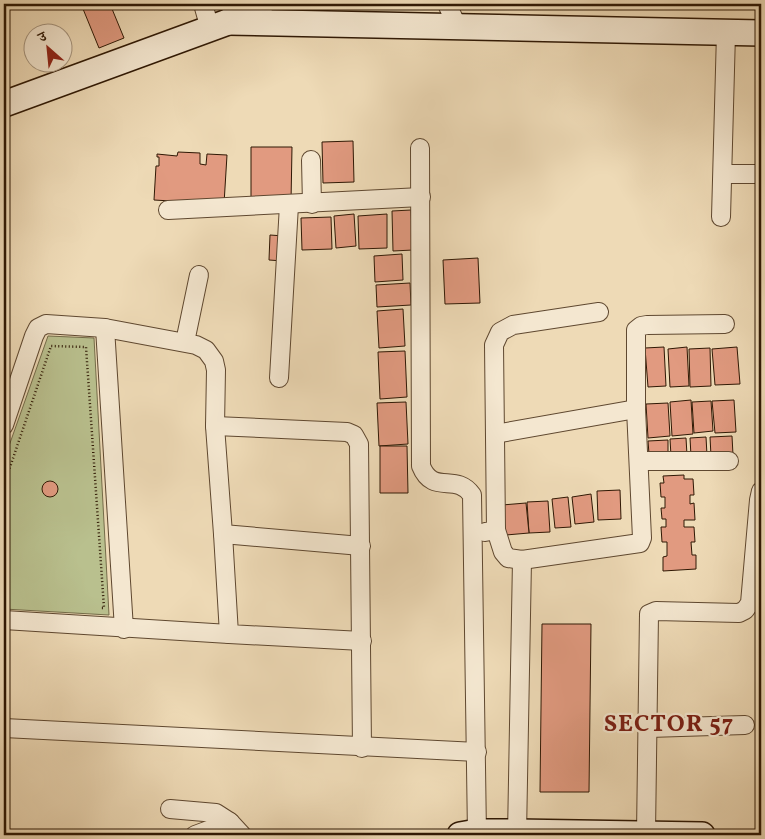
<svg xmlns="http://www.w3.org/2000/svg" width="765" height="839" font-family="Vollkorn,'Noto Serif Devanagari',serif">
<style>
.green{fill:#b9c08e;stroke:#746c49}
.building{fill:#e19a80;stroke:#2f1804}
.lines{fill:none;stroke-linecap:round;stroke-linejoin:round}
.street-casing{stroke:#5f4830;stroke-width:20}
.secondary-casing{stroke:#2f1804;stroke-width:28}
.path{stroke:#2f1804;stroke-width:2.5;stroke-dasharray:1 2.5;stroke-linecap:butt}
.street{stroke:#f4e7d0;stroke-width:18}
.secondary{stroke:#f4e7d0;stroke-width:25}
.labels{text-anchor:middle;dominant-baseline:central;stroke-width:4.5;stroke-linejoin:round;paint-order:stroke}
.district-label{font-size:24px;font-weight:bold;letter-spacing:1px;fill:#7a1f14;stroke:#f4e7d0}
</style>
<rect width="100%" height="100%" fill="#eedab6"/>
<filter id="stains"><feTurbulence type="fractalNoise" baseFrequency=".004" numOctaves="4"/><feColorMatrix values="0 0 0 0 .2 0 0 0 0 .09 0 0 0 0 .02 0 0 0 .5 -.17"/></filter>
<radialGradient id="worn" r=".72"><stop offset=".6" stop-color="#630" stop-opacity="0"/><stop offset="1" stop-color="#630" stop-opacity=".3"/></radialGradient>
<path class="green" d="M48 336 94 338 109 615 4 609V460Z"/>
<g class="building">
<path d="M81 4H110L124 38 99 48Z"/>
<path d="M353 141 354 182 323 183 322 142Z"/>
<path d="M251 147H292L291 202H251Z"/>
<path d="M178 152 200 153V164L206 165 207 154 227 155 224 204 154 200 156 166H159V157H157V154L177 156Z"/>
<path d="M411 210 413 250 393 251 392 211Z"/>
<path d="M354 214 356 246 336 248 334 216Z"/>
<path d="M387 214V248L359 249 358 216Z"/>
<path d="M331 217 332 249 302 250 301 218Z"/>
<path d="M270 235 284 236 283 261 269 260Z"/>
<path d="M402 254 403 280 375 282 374 256Z"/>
<path d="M478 258 480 303 445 304 443 260Z"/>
<path d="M410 283 411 305 377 307 376 285Z"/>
<path d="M403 309 405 346 379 348 377 311Z"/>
<path d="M664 347 666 386 648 387 645 348Z"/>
<path d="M687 347 689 386 670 387 668 349Z"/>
<path d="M737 347 740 384 715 385 712 349Z"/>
<path d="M710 348 711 386 690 387 689 349Z"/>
<path d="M405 351 407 397 380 399 378 352Z"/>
<path d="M691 400 693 434 672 436 670 402Z"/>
<path d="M734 400 736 432 715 433 712 401Z"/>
<path d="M711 401 713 431 694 433 692 402Z"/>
<path d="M406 402 408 444 379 446 377 403Z"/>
<path d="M668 403 670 436 648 438 646 404Z"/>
<path d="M732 436 733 455 711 456 710 437Z"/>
<path d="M706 437 707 455 691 456 690 438Z"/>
<path d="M686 438 687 455 671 456 670 439Z"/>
<path d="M668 440V453L649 454 648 441Z"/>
<path d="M380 446H407L408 493H380Z"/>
<path d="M684 475V479H693L694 495H690V504L694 503 695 520H684V527H694L695 542H691L692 555H696V569L663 571V557L667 556V542H662L661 527H666V519H662L661 508H665V497H661L660 483H664L663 476Z"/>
<circle cx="50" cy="489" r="8"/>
<path d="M620 490 621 519 598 520 597 491Z"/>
<path d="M591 494 594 522 575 524 572 497Z"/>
<path d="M568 497 571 527 555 528 552 499Z"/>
<path d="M548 501 550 532 529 533 527 502Z"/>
<path d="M526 503 529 533 506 535 502 505Z"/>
<path d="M542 624H591L589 792H540Z"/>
</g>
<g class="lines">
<g class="street-casing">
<g id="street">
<path d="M203 4 210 29"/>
<path d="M447 4 458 28"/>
<path d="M420 148 421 466C433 496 456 472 472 495L477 835"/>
<path d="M311 160 312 204"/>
<path d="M723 174H761"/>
<path d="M168 210 421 197"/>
<path d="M721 217 726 33"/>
<path d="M105 328 124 629"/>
<path d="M185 342 199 275"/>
<path d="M279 378 289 205"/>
<path d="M4 425 34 336 38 328 46 324 105 328 196 345 206 350 214 361 216 370 215 426 223 534 361 546"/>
<path d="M215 426 347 432 354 435 359 444 362 748"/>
<path d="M495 434 636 409"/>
<path d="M640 461H729"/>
<path d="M496 530 503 552 508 558 522 560 640 543 642 538 636 409V330L641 326 647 325 725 324"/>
<path d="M485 532 496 530 494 345 500 332 513 325 599 312"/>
<path d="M223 534 229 634 362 641"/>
<path d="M4 620 229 634"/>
<path d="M4 728 477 752"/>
<path d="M649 728 745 725"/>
<path d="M170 809 216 813 230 822"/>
<path d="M646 833 649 614 656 611 739 613 745 610 750 603 759 500 761 491"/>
<path d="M195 835 230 822 242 835"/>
<path d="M517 835 522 560"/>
</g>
</g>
<g class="secondary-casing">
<g id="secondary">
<path d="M228 22 761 33"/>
<path d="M4 104 228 22 261 4"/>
<path d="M460 835 477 832H517L702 835"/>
</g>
</g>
<path class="path" d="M4 485 51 346 86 347 104 608H101"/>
<use href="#street" class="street"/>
<use href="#secondary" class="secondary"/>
</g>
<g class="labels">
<g class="district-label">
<text x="669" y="725">SECTOR 57</text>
</g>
</g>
<rect width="765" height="839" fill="none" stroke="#eedab6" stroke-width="20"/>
<rect x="5" y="5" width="755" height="829" fill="none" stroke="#2f1804" stroke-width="2.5"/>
<rect x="10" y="10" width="745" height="819" fill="none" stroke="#2f1804"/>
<g transform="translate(48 48) rotate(333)"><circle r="24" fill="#f4e7d0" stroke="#a5947e"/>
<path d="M0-4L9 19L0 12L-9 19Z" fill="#8f2418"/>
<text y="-8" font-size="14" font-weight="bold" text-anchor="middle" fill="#2f1804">उ</text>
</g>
<rect width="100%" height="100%" filter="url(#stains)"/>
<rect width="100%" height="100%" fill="url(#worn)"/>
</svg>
